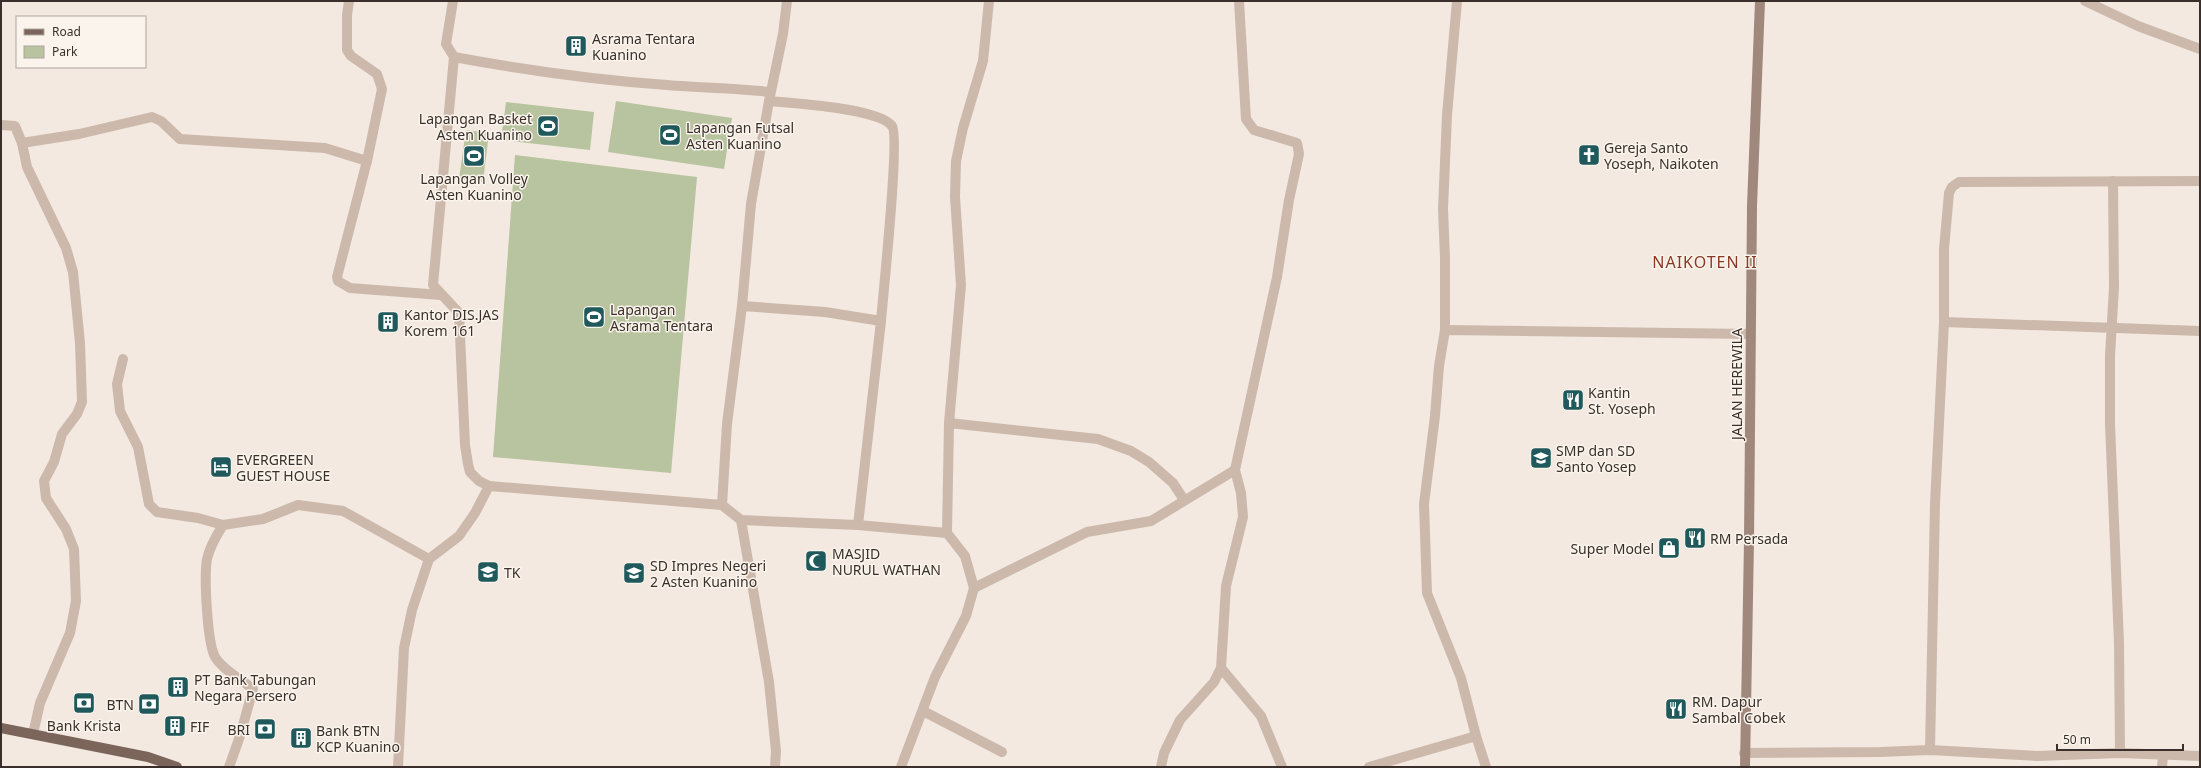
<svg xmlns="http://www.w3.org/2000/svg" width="2201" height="768" font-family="'Noto Sans',sans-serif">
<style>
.green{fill:#b8c39f}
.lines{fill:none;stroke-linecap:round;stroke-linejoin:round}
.lane{stroke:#ccb9ab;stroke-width:10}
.street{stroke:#ccb9ab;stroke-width:10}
.secondary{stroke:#a0887c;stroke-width:10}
.primary{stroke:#7b655b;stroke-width:10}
.labels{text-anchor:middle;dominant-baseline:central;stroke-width:3;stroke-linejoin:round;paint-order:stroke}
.poi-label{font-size:14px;fill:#3a2f2a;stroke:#faf4ec;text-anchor:start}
.street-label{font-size:14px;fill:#3a2f2a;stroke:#faf4ec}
.quarter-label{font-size:16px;letter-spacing:1px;fill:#893923;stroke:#faf4ec}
</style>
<rect width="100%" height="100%" fill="#f3e9e0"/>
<g class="green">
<path d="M616 101 732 118 724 169 608 152Z"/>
<path d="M506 102 594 112 590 150 501 140Z"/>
<path d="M466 130 489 133 483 182 459 179Z"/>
<path d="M515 155 697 177 671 473 493 457Z"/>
</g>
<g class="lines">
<path class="lane" d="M2162 767 2163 756"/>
<g class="street">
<path d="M453 1 446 44 454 57"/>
<path d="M2085 1 2138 26 2200 49"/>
<path d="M770 92C736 88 702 88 667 85 596 80 524 70 454 57L433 285 459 313 465 445 468 464 470 472 479 481 489 486 722 505 727 424 742 306 751 204 769 101 783 34 787 1"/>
<path d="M769 101C792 103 879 108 892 126 900 136 883 296 881 321"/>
<path d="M1 125 15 126 22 143 79 134 152 117 161 121 180 139 325 148 367 161 382 89 377 74 351 56 347 50V15L349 1"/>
<path d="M22 143 27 167 66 248 73 272 80 343 82 402 77 414 62 434 54 462 44 481 46 498 66 529 74 549 76 601 70 633 40 703 33 734"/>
<path d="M367 161 337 277 338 281 350 288 441 295"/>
<path d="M2113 181 2114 287 2110 356V424L2119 643 2120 753"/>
<path d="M742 306 825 312 881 321 858 525"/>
<path d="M1944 322 2200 331"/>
<path d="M1445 330V258L1443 209 1447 115 1457 1"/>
<path d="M123 359 117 384 120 411 138 447 149 504 157 512 198 518 223 525 263 519 298 505 343 511 429 559"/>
<path d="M949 423 1098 439 1131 451 1149 462 1173 483 1184 500"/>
<path d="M722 505 741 520 858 525 947 533"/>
<path d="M741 520 769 682 776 751 775 767"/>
<path d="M223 525C216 536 210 546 207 559 204 576 207 642 215 657 223 670 241 679 253 689L240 736 229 767"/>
<path d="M974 588 1087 532 1151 521 1235 470"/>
<path d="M1221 668 1261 716 1282 767"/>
<path d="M923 711 1002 752"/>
<path d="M1476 736 1486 767"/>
<path d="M1930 750 1935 504 1944 322V249L1949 193 1952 187 1959 182 2200 181"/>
<path d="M1744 753 1880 752 1930 750 2037 756 2120 753 2200 756"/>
<path d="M398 767 404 648 412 610 429 559 459 536 475 513 489 486"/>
<path d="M901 767 935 677 966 616 974 588 965 556 947 533 949 423 961 285 955 197 956 161 963 128 983 61 989 1"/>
<path d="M1161 767 1164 753 1180 720 1214 682 1221 668 1226 586 1243 517 1241 493 1235 470 1277 277 1289 200 1299 154 1297 143 1254 130 1246 119 1239 1"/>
<path d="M1369 767 1476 736 1461 678 1427 593 1424 504 1435 416 1439 366 1445 330 1750 334"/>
</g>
<path class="secondary" d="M1745 767 1749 541 1752 206 1760 1"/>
<path class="primary" d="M1 728 148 757 177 767"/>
</g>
<defs>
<g id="building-square" transform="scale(1.15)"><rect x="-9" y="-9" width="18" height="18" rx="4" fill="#1f595c" stroke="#faf4ec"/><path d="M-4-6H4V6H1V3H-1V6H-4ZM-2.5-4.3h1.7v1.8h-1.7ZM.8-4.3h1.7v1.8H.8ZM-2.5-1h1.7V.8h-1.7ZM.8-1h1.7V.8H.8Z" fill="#fff"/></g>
<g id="stadium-square" transform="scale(1.15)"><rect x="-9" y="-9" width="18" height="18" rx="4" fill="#1f595c" stroke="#faf4ec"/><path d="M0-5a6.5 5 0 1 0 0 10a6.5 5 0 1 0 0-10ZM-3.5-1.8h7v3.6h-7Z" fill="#fff"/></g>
<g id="church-square" transform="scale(1.15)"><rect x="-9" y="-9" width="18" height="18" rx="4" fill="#1f595c" stroke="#faf4ec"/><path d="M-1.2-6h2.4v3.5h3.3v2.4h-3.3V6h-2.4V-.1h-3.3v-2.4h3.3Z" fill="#fff"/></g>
<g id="restaurant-square" transform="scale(1.15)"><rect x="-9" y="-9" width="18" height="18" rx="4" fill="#1f595c" stroke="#faf4ec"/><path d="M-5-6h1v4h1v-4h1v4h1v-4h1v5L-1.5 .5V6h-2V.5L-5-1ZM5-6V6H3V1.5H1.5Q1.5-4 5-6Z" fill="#fff"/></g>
<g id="school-square" transform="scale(1.15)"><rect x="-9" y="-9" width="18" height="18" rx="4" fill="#1f595c" stroke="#faf4ec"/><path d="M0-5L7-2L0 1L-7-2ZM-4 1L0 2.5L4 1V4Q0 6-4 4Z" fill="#fff"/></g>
<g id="hotel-square" transform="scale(1.15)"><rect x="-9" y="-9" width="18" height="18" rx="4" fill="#1f595c" stroke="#faf4ec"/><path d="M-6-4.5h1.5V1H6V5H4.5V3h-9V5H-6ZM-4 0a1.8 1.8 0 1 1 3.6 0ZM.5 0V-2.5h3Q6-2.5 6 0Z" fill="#fff"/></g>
<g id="shop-square" transform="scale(1.15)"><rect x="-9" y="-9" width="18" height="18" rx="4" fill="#1f595c" stroke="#faf4ec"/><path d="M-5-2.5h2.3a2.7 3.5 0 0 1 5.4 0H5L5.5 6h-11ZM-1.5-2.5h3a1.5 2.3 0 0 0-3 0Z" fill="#fff"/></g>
<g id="mosque-square" transform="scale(1.15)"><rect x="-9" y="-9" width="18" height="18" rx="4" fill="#1f595c" stroke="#faf4ec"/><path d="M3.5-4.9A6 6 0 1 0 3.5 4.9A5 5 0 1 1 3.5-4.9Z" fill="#fff"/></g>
<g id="bank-square" transform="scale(1.15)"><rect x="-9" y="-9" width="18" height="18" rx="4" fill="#1f595c" stroke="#faf4ec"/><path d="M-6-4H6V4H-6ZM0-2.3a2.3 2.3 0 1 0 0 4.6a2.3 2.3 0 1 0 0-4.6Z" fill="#fff"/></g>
</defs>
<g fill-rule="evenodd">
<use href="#building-square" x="576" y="46"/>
<use href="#stadium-square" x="548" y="126"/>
<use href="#stadium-square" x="670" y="135"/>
<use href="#church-square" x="1589" y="155"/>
<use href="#stadium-square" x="474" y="156"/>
<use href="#stadium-square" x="594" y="317"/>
<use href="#building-square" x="388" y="322"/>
<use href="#restaurant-square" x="1573" y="400"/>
<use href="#school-square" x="1541" y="458"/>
<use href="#hotel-square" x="221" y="467"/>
<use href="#restaurant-square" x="1695" y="538"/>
<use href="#shop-square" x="1669" y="548"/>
<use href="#mosque-square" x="816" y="561"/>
<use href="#school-square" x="488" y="572"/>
<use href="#school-square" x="634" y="573"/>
<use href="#building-square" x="178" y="687"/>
<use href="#bank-square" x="84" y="703"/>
<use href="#bank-square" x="149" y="704"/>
<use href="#restaurant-square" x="1676" y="709"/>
<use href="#building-square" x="175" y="726"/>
<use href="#bank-square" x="265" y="729"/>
<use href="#building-square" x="301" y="738"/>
</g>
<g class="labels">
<g class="poi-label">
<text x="592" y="38">Asrama Tentara<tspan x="592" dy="16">Kuanino</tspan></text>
<text x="532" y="118" text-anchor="end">Lapangan Basket<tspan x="532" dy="16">Asten Kuanino</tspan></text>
<text x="686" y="127">Lapangan Futsal<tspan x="686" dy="16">Asten Kuanino</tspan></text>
<text x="1604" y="147">Gereja Santo<tspan x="1604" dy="16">Yoseph, Naikoten</tspan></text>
<text x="474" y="178" text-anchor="middle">Lapangan Volley<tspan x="474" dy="16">Asten Kuanino</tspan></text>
<text x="610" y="309">Lapangan<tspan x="610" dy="16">Asrama Tentara</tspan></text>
<text x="404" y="314">Kantor DIS.JAS<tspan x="404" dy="16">Korem 161</tspan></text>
<text x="1588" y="392">Kantin<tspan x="1588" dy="16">St. Yoseph</tspan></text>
<text x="1556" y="450">SMP dan SD<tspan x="1556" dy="16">Santo Yosep</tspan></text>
<text x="236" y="459">EVERGREEN<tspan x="236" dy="16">GUEST HOUSE</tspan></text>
<text x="1710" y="538">RM Persada</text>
<text x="1654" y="548" text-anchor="end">Super Model</text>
<text x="832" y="553">MASJID<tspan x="832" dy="16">NURUL WATHAN</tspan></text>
<text x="650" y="565">SD Impres Negeri<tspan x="650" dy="16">2 Asten Kuanino</tspan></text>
<text x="504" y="572">TK</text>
<text x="194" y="679">PT Bank Tabungan<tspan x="194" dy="16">Negara Persero</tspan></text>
<text x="1692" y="701">RM. Dapur<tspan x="1692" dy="16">Sambal Cobek</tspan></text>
<text x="134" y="704" text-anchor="end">BTN</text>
<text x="84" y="725" text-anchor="middle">Bank Krista</text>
<text x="190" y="726">FIF</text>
<text x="250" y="729" text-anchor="end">BRI</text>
<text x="316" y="730">Bank BTN<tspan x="316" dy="16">KCP Kuanino</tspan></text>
</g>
<g class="street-label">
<text transform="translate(1736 384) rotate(-90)">JALAN HEREWILA</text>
</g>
<g class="quarter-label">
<text x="1705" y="262">NAIKOTEN II</text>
</g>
</g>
<rect width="2201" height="768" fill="none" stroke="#3a2f2a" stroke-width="4"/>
<rect x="16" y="16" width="130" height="52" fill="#faf4ec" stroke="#ada59e"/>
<rect x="24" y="29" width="20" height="6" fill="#7b655b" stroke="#ada59e"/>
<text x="52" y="36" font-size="12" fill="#3a2f2a">Road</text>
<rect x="24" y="46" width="20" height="12" fill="#b8c39f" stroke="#ada59e"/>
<text x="52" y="56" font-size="12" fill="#3a2f2a">Park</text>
<path d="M2057 744v6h126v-6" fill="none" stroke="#3a2f2a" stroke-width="2"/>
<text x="2063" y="744" font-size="12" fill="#3a2f2a" stroke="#faf4ec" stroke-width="3" paint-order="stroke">50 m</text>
</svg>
